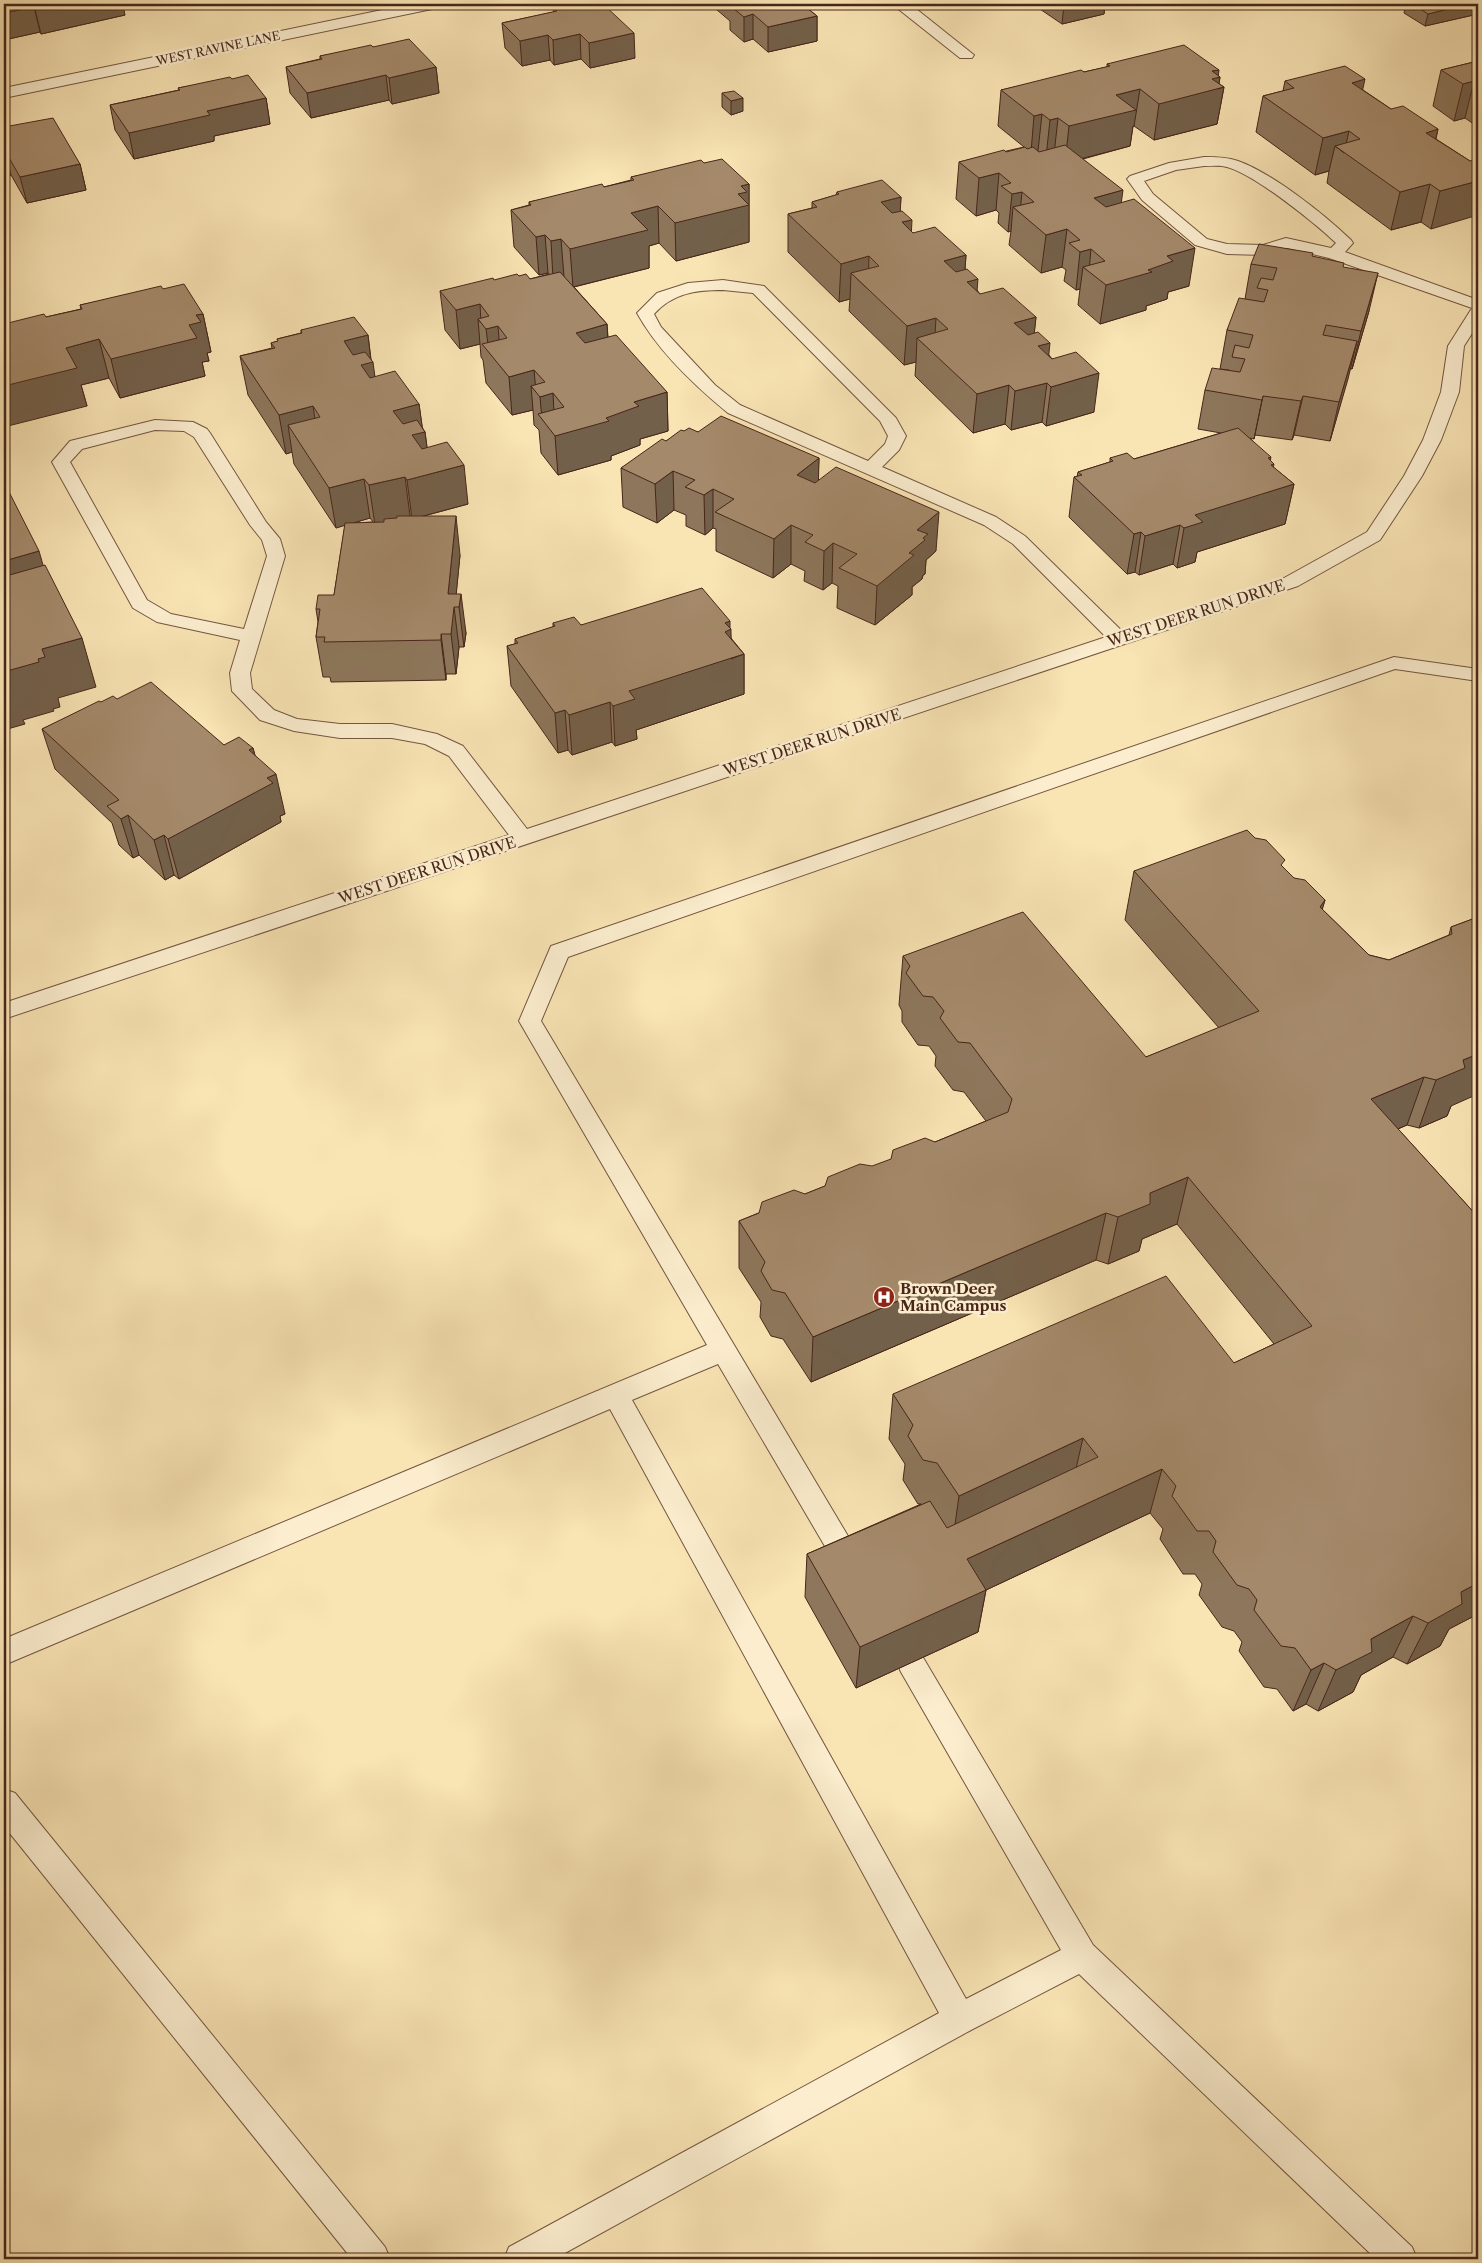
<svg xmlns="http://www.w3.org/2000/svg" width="1482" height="2263" font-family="'Libre Caslon Text',serif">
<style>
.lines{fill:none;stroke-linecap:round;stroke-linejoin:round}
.service-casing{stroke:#745640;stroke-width:2}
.minor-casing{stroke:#745640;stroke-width:2}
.service{fill:#fbedce;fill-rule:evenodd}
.minor{fill:#fbedce;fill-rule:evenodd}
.wall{fill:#8d765b;stroke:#482619;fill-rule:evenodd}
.shaded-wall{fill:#73604a;stroke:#482619}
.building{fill:#a4896a;stroke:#482619}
.labels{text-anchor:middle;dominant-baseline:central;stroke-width:5;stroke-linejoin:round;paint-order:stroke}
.far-street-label{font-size:12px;fill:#482619;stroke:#fbedce}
.street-label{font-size:15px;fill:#482619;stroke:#fbedce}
.poi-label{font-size:15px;font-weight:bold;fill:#482619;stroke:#fbedce;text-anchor:start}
</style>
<rect width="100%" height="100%" fill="#f9e4b4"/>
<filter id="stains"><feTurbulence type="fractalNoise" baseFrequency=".004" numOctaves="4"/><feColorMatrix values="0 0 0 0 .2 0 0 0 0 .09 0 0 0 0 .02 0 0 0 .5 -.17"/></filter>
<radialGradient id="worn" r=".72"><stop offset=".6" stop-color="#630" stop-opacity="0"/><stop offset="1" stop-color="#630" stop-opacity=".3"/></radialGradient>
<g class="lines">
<g class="service-casing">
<g id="service">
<path d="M1204 157C1215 157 1227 157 1238 161 1272 173 1324 214 1351 240L1353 243 1345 252 1478 300V324L1464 346 1459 392 1441 440 1422 476 1380 540 1298 586 4 1019V1003L509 835 449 756 425 744 392 738H340L294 731 260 720 232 691 230 673 240 640 157 622 133 608 52 462 70 441 155 420 193 422 207 429 210 433 266 522 280 539 285 556 250 673 252 689 274 710 297 719 340 724H392L437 734 463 746 527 829 1106 637 1013 544 984 525 728 413C694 385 658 351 637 313L657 293 688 283 723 280 764 286 896 418 906 436 899 450 882 467 996 517 1025 536 1123 632 1284 578 1367 532 1404 476 1423 440 1441 392 1448 346 1472 308 1329 258 1287 248 1264 255 1227 254 1195 245 1142 200 1127 179 1130 176 1169 163ZM1204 166C1212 166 1220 165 1227 167 1254 174 1315 223 1336 243L1331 248 1286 238 1263 245 1227 244 1207 239 1153 194 1144 181 1176 170ZM723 290 753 293 880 421 888 436 885 444 868 461 740 405 715 385 661 327 654 314C673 293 696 290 723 290ZM155 430 184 431 194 437 250 525 262 540 267 556 244 629 171 614 147 600 70 462 82 449Z"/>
<path d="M1394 657 1478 669V681L1395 669 568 957 541 1021 867 1568 863 1577 853 1580 843 1577 718 1364 632 1400 966 1999 1061 1950 901 1672 897 1663 901 1654 911 1650 921 1654 1093 1945 1412 2247 1417 2259H1376L1079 1974 971 2030 554 2259H504L509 2247 939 2013 610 1409 4 1665V1639L707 1345 519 1021 551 946Z"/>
<path d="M4 1789 15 1793 385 2247 390 2259H352L4 1826Z"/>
</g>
</g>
<g class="minor-casing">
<g id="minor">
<path d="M411 4H440L438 7 432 9 4 98V88Z"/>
<path d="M892 4H910L974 55 972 58H960Z"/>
</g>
</g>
<use href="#service" class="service"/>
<use href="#minor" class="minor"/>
</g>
<g class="wall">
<path d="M4 4 125 15 41 34 40 32 4 40Z"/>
<path d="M710 4H802L817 16V41L768 52 753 39 744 42 730 30V21Z"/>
<path d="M1028 4H1105L1104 14 1062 24 1034 5H1030Z"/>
<path d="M1406 4H1478V14L1425 26 1404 13Z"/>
<path d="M553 7 635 58 590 68 581 59 554 65 550 60 522 66 505 48 502 23 554 12Z"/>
<path d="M373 47 436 67 439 93 392 104 389 100 311 118 290 93 286 67 320 59V56Z"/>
<path d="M1478 61V127L1465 118 1454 121 1433 106 1441 70Z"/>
<path d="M1107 64 1218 75 1220 77 1219 84 1224 87 1217 124 1154 140 1134 126H1133L1130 146 1083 159 1121 202 1189 286 1168 292 1167 299 1146 306V310L1100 324 1078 305 1080 289 1076 290 1064 281 1066 270 1062 267 1041 273 1009 245 1011 231 1008 232 998 223 999 213 996 210 976 216 956 199 959 162 1024 147 998 126 1001 90 1107 67Z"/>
<path d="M232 79 266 98 270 124 214 136V141L134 159 115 130 110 105 179 90 178 88Z"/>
<path d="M1285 81 1363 90 1391 109 1438 129 1436 139 1470 161 1431 229 1421 222 1391 230 1327 183 1329 171 1315 175 1256 132 1263 96 1283 91Z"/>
<path d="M722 93 743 111 731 115 722 107Z"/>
<path d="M4 127 80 164 86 190 27 203 11 175 4 177Z"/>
<path d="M704 163 749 184V242L676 261 659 243 649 246V268L574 287 607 324 608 337 667 392 668 431 640 439V445L611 456V460L558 475 541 453 539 430 534 425 533 410 512 415 486 383 483 360 481 357 480 344 460 349 445 330 440 291 519 276 530 279 549 274 548 273 539 275 514 247 511 210 529 205V202L604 187 631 180V177Z"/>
<path d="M837 192 901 197 900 211 911 231 913 233 966 255 965 270 977 290 980 294 1036 317 1034 334 1049 355 1094 412 1046 426 1042 422 1011 430 1005 424 973 433 915 376 916 362 904 365 849 311 850 299 839 302 788 252V214L812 208V202L836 195Z"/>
<path d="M1312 256 1343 267 1369 311 1352 369H1350L1330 441 1294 435 1292 440 1255 435 1254 439 1250 438 1271 461 1273 467 1294 484 1285 524 1197 552 1195 562 1177 568 1173 564 1139 575 1135 572 1127 574 1069 517 1074 477H1077L1078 472 1110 462V458L1134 459 1221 433 1198 429 1205 390 1229 370 1220 369 1227 330 1245 299 1251 264Z"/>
<path d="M163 289 203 314 211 352 207 353 209 361 202 362 205 376 120 398 109 378 81 385 87 406 46 317 81 309 80 305Z"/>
<path d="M301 330 368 335 371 359 375 377 419 404 422 427 425 432 427 447 468 504 424 516 460 555 456 594 466 633 464 647H459L456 674H446V680L331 682 330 677H323L316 637 318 622 316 609 334 595 345 525 336 528 294 464 292 452 286 454 248 395 240 356 272 348 271 343 278 341 277 339 301 333ZM370 518 373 522 353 523Z"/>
<path d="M684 431 698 432 819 458 818 480 936 551 926 560 925 574 923 575 922 579 912 587V595L875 625 837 608 838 586 832 583 823 590 804 581 805 571 791 564 773 578 716 551V529L713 528 705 535 686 526V515L674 510 657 523 623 507 621 468 666 441Z"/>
<path d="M553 623 581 625 730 628 731 638 744 654V694L636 730 637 739 615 746 612 742 572 755 568 750 558 753 511 686 507 646 515 644V639L553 627Z"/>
<path d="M101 702 224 745 253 748 255 755 285 814 280 816 281 822 179 879 174 875 165 880 139 855 133 858 119 845 112 823 55 769 42 729Z"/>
<path d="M1283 867 1294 878 1325 900 1322 909 1369 955 1389 960 1449 935 1451 927 1478 917 1451 1106 1447 1116 1419 1128 1407 1125 1398 1129 1478 1217V1614L1449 1629 1440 1646 1407 1664 1393 1657 1361 1675 1353 1692 1318 1711 1306 1704 1293 1711 1277 1689 1264 1687 1239 1651 1242 1642 1234 1631 1222 1627 1199 1595 1202 1584 1195 1574H1183L1160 1539 1163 1529 1150 1513 986 1590 978 1632 856 1688 805 1597 807 1554 921 1504H918L903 1480 905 1464 889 1439 893 1394 1234 1363 1274 1344 1177 1224 1142 1239 1139 1251 1108 1264 1096 1260 811 1382 783 1339 771 1336 760 1317 761 1302 739 1268V1221L805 1194 935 1142 986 1121 964 1092 953 1090 935 1066 936 1056 929 1046 918 1045 902 1022V1011L899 1005 903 956 1146 1057 1219 1028 1125 920 1134 871Z"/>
</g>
<g class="shaded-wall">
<path d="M59 4H123L125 15 41 34 35 9Z"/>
<path d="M179 4H190L179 6Z"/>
<path d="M1064 4H1105L1104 14 1062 24Z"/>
<path d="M1469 4H1478V14L1425 26 1428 14Z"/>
<path d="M34 7 40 32 4 40V13Z"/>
<path d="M753 14V39L744 42V17Z"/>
<path d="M817 16V41L768 52V27Z"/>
<path d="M634 33 635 58 590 68 589 43Z"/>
<path d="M580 34 581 59 554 65 553 40Z"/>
<path d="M548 35 550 60 522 66 520 41Z"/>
<path d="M436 67 439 93 392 104 389 78Z"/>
<path d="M1219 70 1218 78 1220 77 1218 89 1224 87 1217 124 1154 140 1159 104 1212 71Z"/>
<path d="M386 75 389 100 311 118 307 93Z"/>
<path d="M1365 79 1357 116 1352 83Z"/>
<path d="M1474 81 1465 118 1454 121 1463 84Z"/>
<path d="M1140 89 1134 126H1133L1130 146 1065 163 1069 126 1116 95Z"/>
<path d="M266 98 270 124 214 136V141L134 159 129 133 207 111Z"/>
<path d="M743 98V111L731 115V101Z"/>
<path d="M1042 114 1038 151 1031 152 1034 116Z"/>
<path d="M1058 118 1054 155 1046 157 1050 120Z"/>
<path d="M1438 129 1429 166 1426 133Z"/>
<path d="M1349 131 1344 153 1335 146 1329 171 1315 175 1323 138Z"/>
<path d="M4 149 11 175 4 177Z"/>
<path d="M80 164 86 190 27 203 20 177Z"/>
<path d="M999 173 996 210 976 216 979 178Z"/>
<path d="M1478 181V215L1431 229 1440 191Z"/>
<path d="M749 184V242L676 261 675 223 738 194 741 186Z"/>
<path d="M1430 184 1421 222 1391 230 1400 192Z"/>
<path d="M1123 190 1118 227 1094 198Z"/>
<path d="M1022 192 1020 213 1013 207 1011 231 1008 232 1012 194Z"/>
<path d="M901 197 899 235 881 202Z"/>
<path d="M658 206 659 243 649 246V268L573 287 570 249 631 213Z"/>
<path d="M912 220 910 258 902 222Z"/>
<path d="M1067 229 1062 267 1041 273 1046 235Z"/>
<path d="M545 235 548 273 539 275 536 237Z"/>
<path d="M561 239 564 277 553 279 551 241Z"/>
<path d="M1195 248 1189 286 1168 292 1167 299 1146 306V310L1100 324 1106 285 1148 270 1167 256Z"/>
<path d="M1091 249 1089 271 1083 267 1080 289 1076 290 1080 252Z"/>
<path d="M966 255 963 293 944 261Z"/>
<path d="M869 256 868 289 851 273 850 299 839 302 841 264Z"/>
<path d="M1378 273 1369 311 1352 369 1361 331Z"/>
<path d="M978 279 975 317 967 282Z"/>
<path d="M480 304 481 323 478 319 480 344 460 349 456 310Z"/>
<path d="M203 314 211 352 207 353 209 361 202 362 205 376 120 398 111 359 189 325 196 315Z"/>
<path d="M1036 317 1032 355 1014 323Z"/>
<path d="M936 318 934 353 917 338 916 362 904 365 907 326Z"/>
<path d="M607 324 609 362 578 371 576 333Z"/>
<path d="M498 326 501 365 489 352 486 329Z"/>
<path d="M368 335 371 362H373L378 401 344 341Z"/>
<path d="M99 339 109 378 81 385 87 406 4 427V386L66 348Z"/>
<path d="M1357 341 1348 379 1330 441 1339 402Z"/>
<path d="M1050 343 1046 382 1038 346Z"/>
<path d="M534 370 536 392 531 386 533 410 512 415 509 377Z"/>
<path d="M1099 373 1094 412 1046 426 1051 387Z"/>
<path d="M1047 383 1042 422 1011 430 1015 391Z"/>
<path d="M1009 385 1005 424 973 433 977 394Z"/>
<path d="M667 392 668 431 640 439V445L611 456V460L558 475 555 436 606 418 634 402Z"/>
<path d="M553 393 555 432 542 419 540 397Z"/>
<path d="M1263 396 1254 439 1262 400Z"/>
<path d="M1303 396 1294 435 1292 440 1301 401Z"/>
<path d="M419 404 423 432H425L430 471 393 411Z"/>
<path d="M313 406 319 445 288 425 292 452 286 454 279 415Z"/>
<path d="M1271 457 1264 494 1271 465 1274 464 1268 492 1294 484 1285 524 1197 552 1195 562 1177 568 1184 528 1195 515 1268 458Z"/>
<path d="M819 458 818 498 797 475Z"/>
<path d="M464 465 468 504 412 519 407 480Z"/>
<path d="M673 471 674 510 657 523 655 484Z"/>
<path d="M405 477 410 516 375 525 369 485Z"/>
<path d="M364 479 370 518 336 528 329 488Z"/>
<path d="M713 489V528L705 535 704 495Z"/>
<path d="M939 512 936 551 926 560 925 574 923 575 922 579 912 587V595L875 625 877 586 909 553 917 530Z"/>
<path d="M456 516 460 555 455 607H454L459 647 456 674 451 634 448 594Z"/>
<path d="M791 525V564L773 578 774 539Z"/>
<path d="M1180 525 1173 564 1139 575 1145 536Z"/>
<path d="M1141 532 1135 572 1127 574 1134 534Z"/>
<path d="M833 543 832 583 823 590 824 551Z"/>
<path d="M39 551 53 600 4 575V561Z"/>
<path d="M461 594 466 633 464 647 459 607Z"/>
<path d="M730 621V630L731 629V659L744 654V694L636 730 637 739 615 746 613 706 629 691 725 623Z"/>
<path d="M441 634 446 674V680L441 640Z"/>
<path d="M82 638 96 687 58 698 60 707 53 709 54 711 23 720 25 724 4 730V676L7 671 38 659 42 649Z"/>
<path d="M610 702 612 742 572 755 569 715Z"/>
<path d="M565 710 568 750 558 753 555 713Z"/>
<path d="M253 748 262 788 249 750Z"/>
<path d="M276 774 285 814 280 816 281 822 179 879 168 839 267 778Z"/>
<path d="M128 815 139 855 133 858 121 819Z"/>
<path d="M164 835 174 875 165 880 154 840Z"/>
<path d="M1325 900 1311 949 1320 907Z"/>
<path d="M1478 1054V1094L1451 1106 1447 1116 1419 1128 1436 1080 1463 1060Z"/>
<path d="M1424 1077 1407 1125 1354 1147 1371 1099Z"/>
<path d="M1188 1177 1177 1224 1142 1239 1139 1251 1108 1264 1118 1217 1150 1193Z"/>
<path d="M1106 1213 1096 1260 811 1382 813 1337Z"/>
<path d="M1083 1438 1073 1482 953 1539 959 1496Z"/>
<path d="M1162 1469 1150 1513 986 1590 978 1632 856 1688 860 1647 967 1559Z"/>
<path d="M1478 1583V1614L1449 1629 1440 1646 1407 1664 1428 1623 1461 1592Z"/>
<path d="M1413 1616 1393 1657 1361 1675 1353 1692 1318 1711 1336 1670 1371 1639Z"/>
<path d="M1324 1663 1306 1704 1293 1711 1311 1670Z"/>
</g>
<g class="building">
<path d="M4 4H59L35 9 34 7 4 13Z"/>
<path d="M570 4H603L634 33 589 43 580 34 553 40 548 35 520 41 502 23 557 11 553 7Z"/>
<path d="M735 4H802L817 16 768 27 753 14 744 17 729 5Z"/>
<path d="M1412 4H1469L1428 14Z"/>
<path d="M409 39 436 67 389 78 386 75 307 93 286 67 322 59 320 56 371 45 373 47Z"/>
<path d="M1184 45 1219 70 1212 71 1220 77 1212 79 1224 87 1159 104 1140 89 1116 95 1136 110 1069 126 1058 118 1050 120 1042 114 1034 116 1001 90 1081 70 1084 72 1110 66 1107 64Z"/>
<path d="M1478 61V84L1474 81 1463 84 1441 70Z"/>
<path d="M1345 66 1365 79 1352 83 1391 109 1403 106 1438 129 1426 133 1470 161 1478 159V181L1440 191 1430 184 1400 192 1335 146 1360 139 1349 131 1323 138 1263 96 1294 88 1285 81Z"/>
<path d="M248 75 266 98 207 111 210 115 129 133 110 105 180 90 178 88 230 77 232 79Z"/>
<path d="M734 91 743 98 731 101 722 93Z"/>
<path d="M53 118 80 164 20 177 4 149V127Z"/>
<path d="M1065 145 1123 190 1094 198 1106 207 1134 199 1195 248 1167 256 1173 261 1148 270 1152 272 1106 285 1083 267 1105 261 1091 249 1080 252 1069 243 1080 240 1067 229 1046 235 1013 207 1034 202 1022 192 1012 194 1001 186 1011 183 999 173 979 178 959 162 1004 150 1006 152 1025 147 1027 149 1033 147 1039 152Z"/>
<path d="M722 159 749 184 741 186 747 192 738 194 749 205 675 223 658 206 631 213 648 230 570 249 561 239 551 241 545 235 536 237 511 210 531 205 529 202 602 184 604 187 634 180 631 177 701 160 704 163Z"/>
<path d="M882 180 901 197 881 202 892 213 902 211 912 220 902 222 913 233 935 227 966 255 944 261 956 272 967 269 978 279 967 282 980 294 1003 288 1036 317 1014 323 1028 335 1038 332 1050 343 1038 346 1052 359 1076 352 1099 373 1051 387 1047 383 1015 391 1009 385 977 394 917 338 948 329 936 318 907 326 851 273 879 266 869 256 841 264 788 214 817 207 812 202 839 194 837 192Z"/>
<path d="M1259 244 1313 253 1312 256 1344 263 1343 267 1378 273 1361 331 1326 325 1323 335 1357 341 1339 402 1303 396 1301 401 1263 396 1262 400 1205 390 1212 368 1240 372 1245 359 1232 357 1235 345 1249 348 1253 335 1227 330 1239 298 1264 302 1268 290 1257 288 1261 278 1273 280 1277 268 1251 264Z"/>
<path d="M560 272 607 324 576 333 585 343 616 335 667 392 634 402 639 406 606 418 609 421 555 436 538 414 564 407 553 393 540 397 531 386 545 382 534 370 509 377 482 344 507 338 498 326 486 329 478 319 489 316 480 304 456 310 440 291 493 278 494 280 517 274 519 276 526 274 530 279Z"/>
<path d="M184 284 203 314 196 315 201 322 189 325 197 338 111 359 99 339 66 348 77 368 4 386V324L44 314 46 317 82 309 80 305 161 286 163 289Z"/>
<path d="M354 317 368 335 344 341 353 355 365 352 373 362 361 365 370 378 395 371 419 404 393 411 403 424 417 420 425 432 412 435 422 449 447 442 464 465 407 480 405 477 369 485 364 479 329 488 288 425 320 417 313 406 279 415 240 356 275 348 271 343 278 341 277 339 302 333 301 330Z"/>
<path d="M721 416 819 458 797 475 815 483 836 467 939 512 917 530 928 534 923 538 925 540 909 553 914 555 877 586 839 568 857 554 833 543 824 551 805 542 813 535 791 525 774 539 715 512 734 499 713 489 704 495 685 487 695 480 673 471 655 484 621 468 662 439 666 441 681 430 684 431 689 428 698 432Z"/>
<path d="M1238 428 1271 457 1268 458 1274 464 1271 465 1294 484 1195 515 1203 522 1184 528 1180 525 1145 536 1141 532 1134 534 1074 477 1082 475 1078 472 1113 461 1110 458 1127 453 1134 459Z"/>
<path d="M5 484 39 551 4 561V485Z"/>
<path d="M397 516H456L448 594H461L459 607H454L451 634H441V640L324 642 325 637H316L320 609H316L318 595H334L345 523 384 522V519L397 518Z"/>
<path d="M45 565 82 638 42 649 45 657 38 659 39 662 7 671 9 675 4 676V571L6 576Z"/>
<path d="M702 588 730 621 725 623 731 629 725 632 744 654 629 691 635 699 613 706 610 702 569 715 565 710 555 713 507 646 518 643 515 639 555 626 553 623 574 617 581 625Z"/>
<path d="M151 682 224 745 239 737 253 748 249 750 276 774 267 778 273 783 168 839 164 835 154 840 128 815 121 819 107 806 119 800 42 729 99 701 101 702 113 696 117 699Z"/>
<path d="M1247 830 1255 838 1266 840 1285 860 1281 865 1294 878 1305 880 1325 900 1320 907 1369 955 1389 960 1452 934 1451 927 1478 917V1054L1463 1060 1465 1068 1436 1080 1424 1077 1371 1099 1478 1217V1583L1461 1592 1462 1604 1428 1623 1413 1616 1371 1639 1372 1652 1336 1670 1324 1663 1311 1670 1295 1648 1281 1646 1254 1610 1257 1600 1249 1589 1237 1585 1213 1552 1216 1541 1209 1531H1197L1172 1496 1176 1486 1162 1469 967 1559 986 1590 860 1647 807 1554 930 1501 947 1528 1098 1457 1083 1438 959 1496 937 1463 923 1460 908 1436 913 1425 893 1394 1166 1276 1234 1363 1312 1326 1188 1177 1150 1193V1204L1118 1217 1106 1213 813 1337 785 1293 772 1290 761 1271 765 1262 739 1221 759 1213 762 1202 794 1190 805 1194 825 1186 828 1177 860 1164 872 1166 891 1159 893 1150 925 1138 935 1142 1008 1112 1012 1099 970 1043 958 1042 940 1018 944 1011 933 997 923 996 906 973 910 966 903 956 1023 912 1146 1057 1259 1011 1134 871Z"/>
</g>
<defs>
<g id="hospital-disc" transform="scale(1.125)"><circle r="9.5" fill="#8f2418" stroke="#fbedce"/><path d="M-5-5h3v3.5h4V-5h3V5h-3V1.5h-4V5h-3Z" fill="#fff"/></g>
</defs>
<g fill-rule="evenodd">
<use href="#hospital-disc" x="884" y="1297"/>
</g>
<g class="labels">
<g class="far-street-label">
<text transform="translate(218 48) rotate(-12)">WEST RAVINE LANE</text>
</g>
<g class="street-label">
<text transform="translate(1196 613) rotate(-18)">WEST DEER RUN DRIVE</text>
<text transform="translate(812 742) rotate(-18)">WEST DEER RUN DRIVE</text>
<text transform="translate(427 870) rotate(-18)">WEST DEER RUN DRIVE</text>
</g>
<g class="poi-label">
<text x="900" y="1288">Brown Deer<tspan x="900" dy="17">Main Campus</tspan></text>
</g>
</g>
<rect width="1482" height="2263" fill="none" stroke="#f9e4b4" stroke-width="20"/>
<rect x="5" y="5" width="1472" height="2253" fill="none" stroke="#482619" stroke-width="2.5"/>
<rect x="10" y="10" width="1462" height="2243" fill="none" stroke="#482619"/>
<rect width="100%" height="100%" filter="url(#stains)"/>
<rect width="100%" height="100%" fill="url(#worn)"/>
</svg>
